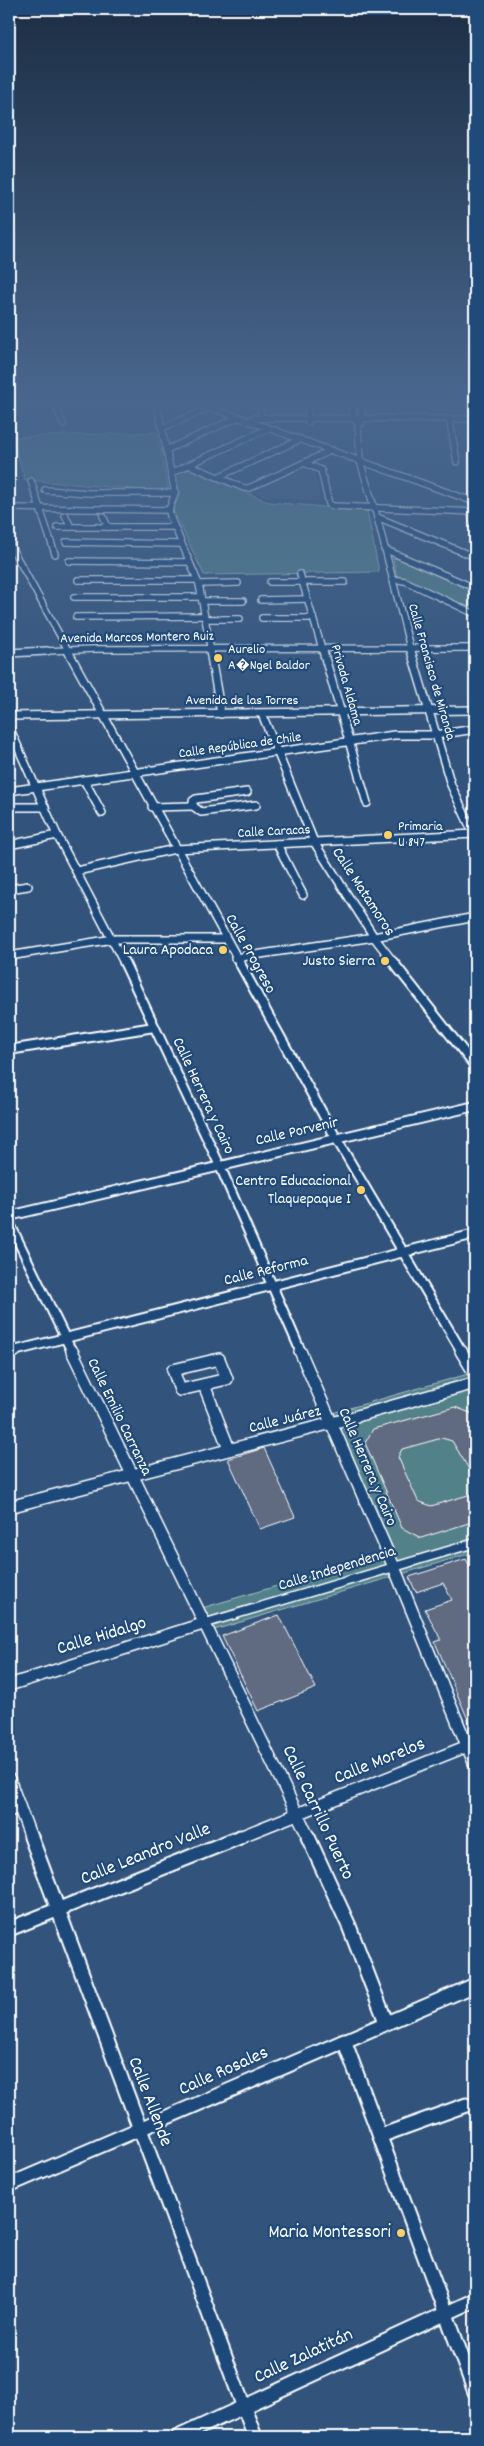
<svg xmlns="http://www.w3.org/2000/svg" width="484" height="2446" font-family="Dekko,sans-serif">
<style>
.built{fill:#405b7d}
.green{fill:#52818a;stroke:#a8c0c4}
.building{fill:#606b80;stroke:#fff}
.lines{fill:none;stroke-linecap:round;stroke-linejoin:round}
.pedestrian-casing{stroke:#fff;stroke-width:11}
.minor-far4-casing{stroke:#fff;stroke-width:8}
.minor-far3-casing{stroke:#fff;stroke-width:10}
.minor-far2-casing{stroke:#fff;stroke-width:12}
.minor-far1-casing{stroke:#fff;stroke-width:14}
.minor-casing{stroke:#fff;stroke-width:17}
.pedestrian{stroke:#1f4a7a;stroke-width:8}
.minor-far4{stroke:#1f4a7a;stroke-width:5.5}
.minor-far3{stroke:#1f4a7a;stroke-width:7}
.minor-far2{stroke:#1f4a7a;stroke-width:8}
.minor-far1{stroke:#1f4a7a;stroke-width:11}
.minor{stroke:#1f4a7a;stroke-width:13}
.poi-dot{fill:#ffd166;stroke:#1f4a7a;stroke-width:2}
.labels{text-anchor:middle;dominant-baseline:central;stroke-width:4.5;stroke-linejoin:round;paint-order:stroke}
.far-street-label{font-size:14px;fill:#fff;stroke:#1f4a7a}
.far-poi-label{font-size:14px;fill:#fff;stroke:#1f4a7a;text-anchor:start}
.street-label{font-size:16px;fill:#fff;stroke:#1f4a7a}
.poi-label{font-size:16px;fill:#fff;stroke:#1f4a7a;text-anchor:end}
.near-street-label{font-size:19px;fill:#fff;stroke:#1f4a7a}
.near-poi-label{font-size:19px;fill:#fff;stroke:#1f4a7a;text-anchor:end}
</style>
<rect width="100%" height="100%" fill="#32547c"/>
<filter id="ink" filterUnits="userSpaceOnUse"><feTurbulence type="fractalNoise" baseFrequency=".02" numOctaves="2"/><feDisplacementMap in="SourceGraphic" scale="10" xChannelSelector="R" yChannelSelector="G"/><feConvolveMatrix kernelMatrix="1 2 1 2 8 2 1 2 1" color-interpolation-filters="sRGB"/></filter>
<g filter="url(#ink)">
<path class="built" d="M304 466 314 469 321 503 264 496 253 492Z"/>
<g class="green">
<path d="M157 432 169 492 25 480 12 437Z"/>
<path d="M189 469 269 502 367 511 379 572 204 575 173 510 180 494 176 474Z"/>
<path d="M393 558H402L471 589 475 599V611L397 578Z"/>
<path d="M475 1372V1552L214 1630 202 1608 382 1555 322 1416Z"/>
</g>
<g class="building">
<path d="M455 1407 473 1414 475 1417V1479L452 1441 442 1438 402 1449 398 1457 418 1501 431 1506 475 1493V1521L421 1538 402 1528 365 1443 373 1429Z"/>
<path d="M264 1448 295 1517 260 1529 228 1459Z"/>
<path d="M466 1559 475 1576V1736L435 1642 441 1640 425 1609 452 1600 443 1583 416 1592 409 1577Z"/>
<path d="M279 1615 316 1688 258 1711 222 1636Z"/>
</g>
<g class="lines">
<g class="pedestrian-casing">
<path id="pedestrian" d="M206 1623 475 1543"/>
</g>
<g class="minor-far4-casing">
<g id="minor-far4">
<path d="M55 404 63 424"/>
<path d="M157 404 175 493 169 510 170 516 199 584 211 652"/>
<path d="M201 404 475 502"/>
<path d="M261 404V418"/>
<path d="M307 404 308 422"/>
<path d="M352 404 353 415 358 424 360 461 377 517 411 652"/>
<path d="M249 420 254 418 475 419"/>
<path d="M450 422 457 462"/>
<path d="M361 423 362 404"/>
<path d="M162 428 212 407"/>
<path d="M166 450 239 417"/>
<path d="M304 463 321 470 329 504 333 506 475 512"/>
<path d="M189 465 244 488H249L332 450"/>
<path d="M171 473 269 428"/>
<path d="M218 477 301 439"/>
<path d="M31 481 55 554"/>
<path d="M45 490 89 493H175"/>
<path d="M9 508 169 510"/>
<path d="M470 512 475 528"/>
<path d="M65 515 71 527"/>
<path d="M103 516 108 527"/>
<path d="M377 517 475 557"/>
<path d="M57 527H173"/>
<path d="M66 542 181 544"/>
<path d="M9 543 69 652"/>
<path d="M384 549 475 588"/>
<path d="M69 561 189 562"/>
<path d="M300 574 323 652"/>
<path d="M392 579 405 581 475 614"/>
<path d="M78 580H197"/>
<path d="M270 582H345"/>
<path d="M199 584 238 583"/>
<path d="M74 597H201"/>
<path d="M261 600 307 599"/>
<path d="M202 601H243"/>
<path d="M76 617 204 616"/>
<path d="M262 618H313"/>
<path d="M205 619H240"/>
<path d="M20 652 95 649 475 648"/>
</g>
</g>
<g class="minor-far3-casing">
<g id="minor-far3">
<path d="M68 651 240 963"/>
<path d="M210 651 221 714"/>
<path d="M323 651 367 803"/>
<path d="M411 651 451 785 475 837"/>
<path d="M9 653 47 651"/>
<path d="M262 714 314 842 374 937 394 963"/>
<path d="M9 716 475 710"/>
<path d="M9 727 57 835 124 963"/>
<path d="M84 780 102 813"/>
<path d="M9 791 394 735H436L475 729"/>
<path d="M247 792 196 799 193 801V806L201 812 256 805"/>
<path d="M9 807H45"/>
<path d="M152 807 193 806"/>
<path d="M277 844 303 895"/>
<path d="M9 845 57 835"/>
<path d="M77 871 175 849 475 834"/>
<path d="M9 889 28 886"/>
<path d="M9 956 113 939H225"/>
<path d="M235 958 374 937 475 917"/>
</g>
</g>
<g class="minor-far2-casing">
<g id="minor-far2">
<path d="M124 962 220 1166 301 1352"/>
<path d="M239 962 336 1138 462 1352"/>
<path d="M393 962 475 1066"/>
<path d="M15 1049 154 1027"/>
<path d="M9 1216 475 1106"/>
<path d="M9 1222 72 1352"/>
<path d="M10 1352 475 1234"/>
</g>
</g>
<g class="minor-far1-casing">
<g id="minor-far1">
<path d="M72 1351 309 1838"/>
<path d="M300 1351 394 1567 475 1765"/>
<path d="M461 1351 475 1374"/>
<path d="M9 1352 15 1351"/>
<path d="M219 1359 227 1379 180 1390 173 1370Z"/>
<path d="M204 1385 229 1449"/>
<path d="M9 1507 332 1423 475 1383"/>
<path d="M9 1685 206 1623"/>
<path d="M9 1779 31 1838"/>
<path d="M9 1811 19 1807"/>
<path d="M237 1838 475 1743"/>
</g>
</g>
<g class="minor-casing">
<g id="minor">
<path d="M31 1837 255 2437"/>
<path d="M308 1837 349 1926 386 2022"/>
<path d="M9 1929 240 1837"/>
<path d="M344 2040 475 2392"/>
<path d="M380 2136 466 2105"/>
<path d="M9 2185 475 1985"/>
<path d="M178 2437 475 2300"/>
</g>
</g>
<use href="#pedestrian" class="pedestrian"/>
<use href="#minor-far4" class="minor-far4"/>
<use href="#minor-far3" class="minor-far3"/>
<use href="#minor-far2" class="minor-far2"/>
<use href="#minor-far1" class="minor-far1"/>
<use href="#minor" class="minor"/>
</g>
</g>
<linearGradient id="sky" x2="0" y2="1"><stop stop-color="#1c2e44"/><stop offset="0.54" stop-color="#49678e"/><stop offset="1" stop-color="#49678e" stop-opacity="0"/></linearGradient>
<rect width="484" height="746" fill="url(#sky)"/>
<g class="poi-dot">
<circle cx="218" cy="658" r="5"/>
<circle cx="388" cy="835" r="5"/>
<circle cx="223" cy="950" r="5"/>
<circle cx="385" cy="961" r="5"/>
<circle cx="361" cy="1190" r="5"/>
<circle cx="401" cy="2233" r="5"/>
</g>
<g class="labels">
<g class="far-street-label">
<text transform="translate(137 638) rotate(-1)">Avenida Marcos Montero Ruiz</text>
<text transform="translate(431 672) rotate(74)">Calle Francisco de Miranda</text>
<text transform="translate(346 685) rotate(74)">Privada Aldama</text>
<text x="242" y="701">Avenida de las Torres</text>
<text transform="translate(240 746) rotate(-8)">Calle República de Chile</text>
<text transform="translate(274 832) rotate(-3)">Calle Caracas</text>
</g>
<g class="far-poi-label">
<text x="228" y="650">Aurelio<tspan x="228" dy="16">A�Ngel Baldor</tspan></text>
<text x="398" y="827">Primaria<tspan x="398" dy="16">U 847</tspan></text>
</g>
<g class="street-label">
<text transform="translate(363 892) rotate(57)">Calle Matamoros</text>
<text transform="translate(250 954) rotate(61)">Calle Progreso</text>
<text transform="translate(203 1096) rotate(65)">Calle Herrera y Cairo</text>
<text transform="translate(297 1132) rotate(-13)">Calle Porvenir</text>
<text transform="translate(266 1271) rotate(-14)">Calle Reforma</text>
<text transform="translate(119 1417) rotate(64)">Calle Emilio Carranza</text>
<text transform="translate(285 1420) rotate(-14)">Calle Juárez</text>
<text transform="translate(367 1467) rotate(67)">Calle Herrera y Cairo</text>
<text transform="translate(337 1569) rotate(-17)">Calle Independencia</text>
</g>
<g class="poi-label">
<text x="213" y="950">Laura Apodaca</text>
<text x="375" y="961">Justo Sierra</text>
<text x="351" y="1181">Centro Educacional<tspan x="351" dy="18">Tlaquepaque I</tspan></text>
</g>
<g class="near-street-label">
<text transform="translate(102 1637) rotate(-17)">Calle Hidalgo</text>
<text transform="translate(380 1762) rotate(-22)">Calle Morelos</text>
<text transform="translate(317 1813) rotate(65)">Calle Carrillo Puerto</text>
<text transform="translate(146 1855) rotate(-22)">Calle Leandro Valle</text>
<text transform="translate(224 2072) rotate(-24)">Calle Rosales</text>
<text transform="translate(149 2102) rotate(69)">Calle Allende</text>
<text transform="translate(304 2357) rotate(-25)">Calle Zalatitán</text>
</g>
<g class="near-poi-label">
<text x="391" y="2233">Maria Montessori</text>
</g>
</g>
<rect width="484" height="2446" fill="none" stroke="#1f4a7a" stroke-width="30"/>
<rect x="15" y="15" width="454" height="2416" fill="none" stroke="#fff" stroke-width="2" filter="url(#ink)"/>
</svg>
